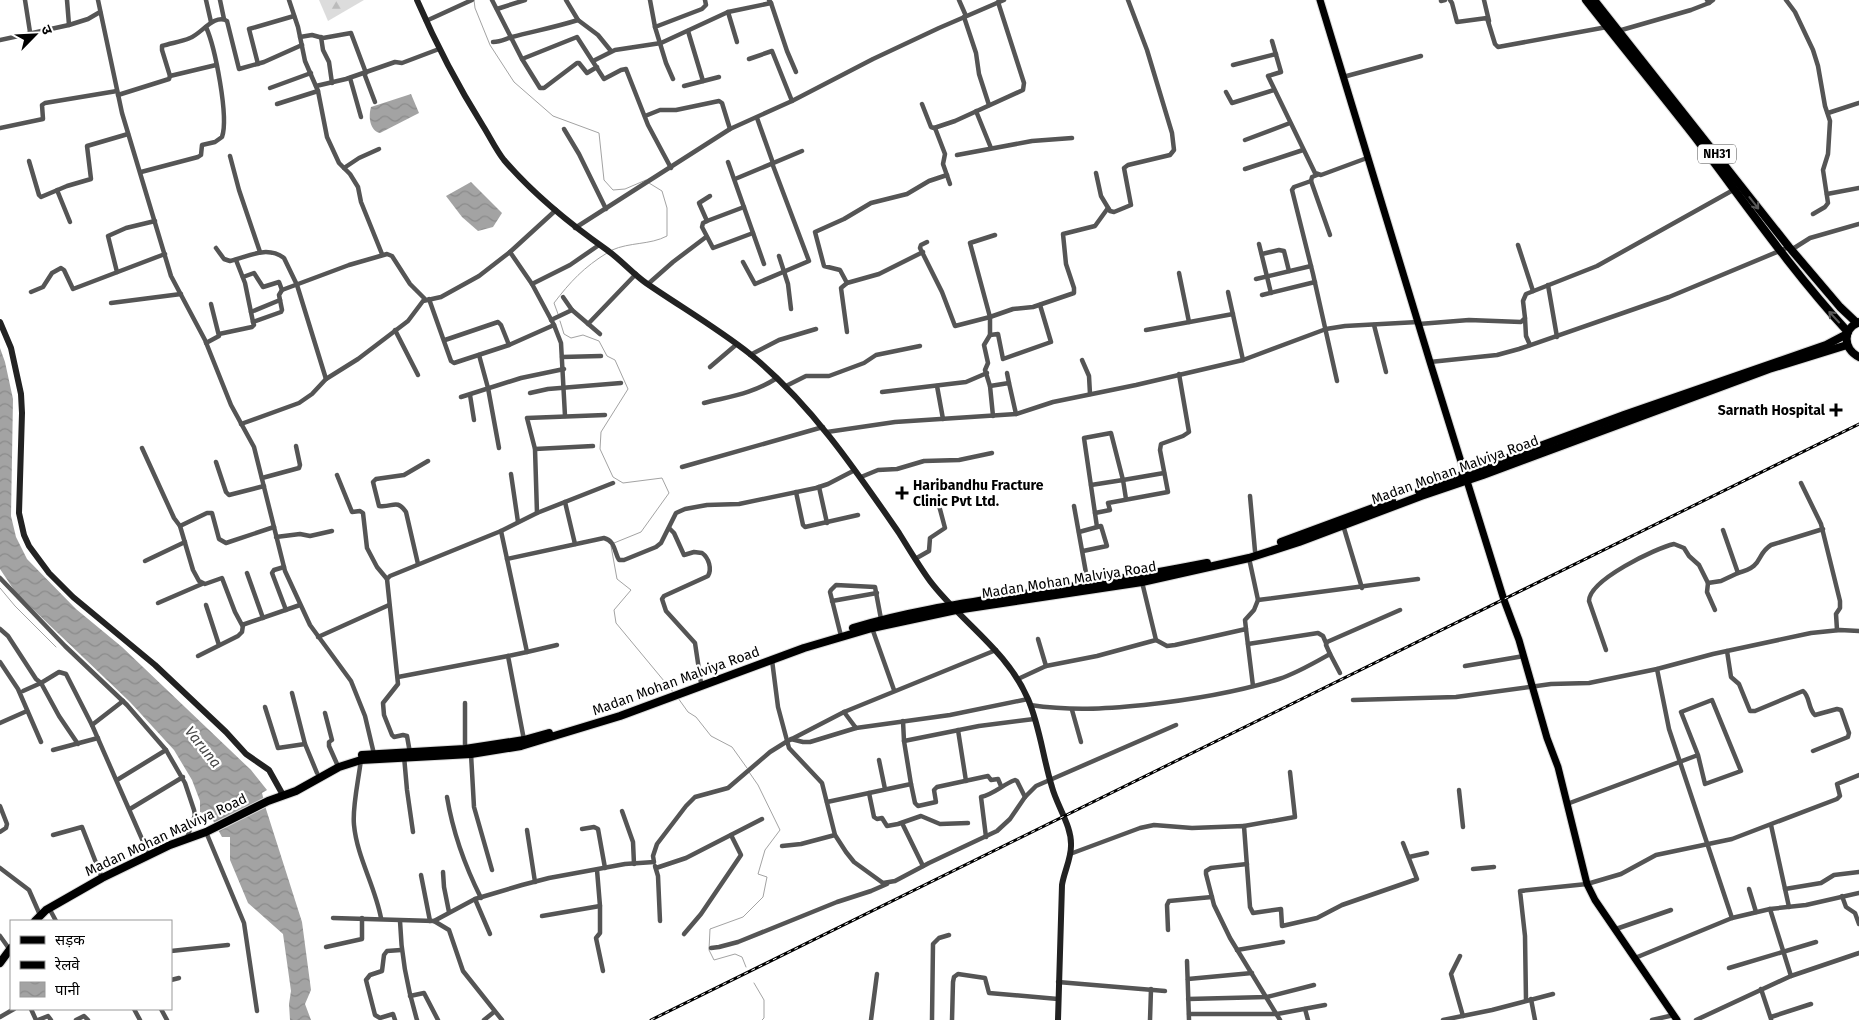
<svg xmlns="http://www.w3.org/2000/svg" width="1859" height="1020" font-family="'Fira Sans','Noto Sans Devanagari',sans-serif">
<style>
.forest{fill:url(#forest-firs)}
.water{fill:url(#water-waves)}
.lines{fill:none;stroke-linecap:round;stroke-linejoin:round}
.stream{stroke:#a3a3a3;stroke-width:1}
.primary-casing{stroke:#dbdbdb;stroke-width:9}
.highway-casing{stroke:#dbdbdb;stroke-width:10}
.street{stroke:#555;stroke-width:4.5}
.secondary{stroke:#222;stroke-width:6}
.primary{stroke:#000;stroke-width:7}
.highway{stroke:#000;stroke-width:8}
.rail-casing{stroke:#000;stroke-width:3}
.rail{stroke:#fff;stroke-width:1;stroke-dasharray:4;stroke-linecap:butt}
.oneway{stroke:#595959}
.poi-dot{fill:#000;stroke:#fff;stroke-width:2}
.labels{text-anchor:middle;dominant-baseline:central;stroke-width:4.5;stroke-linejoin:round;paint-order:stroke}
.shield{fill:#fff;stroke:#4c4c4c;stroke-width:1}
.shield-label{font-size:12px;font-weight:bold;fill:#000}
.poi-label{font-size:14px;font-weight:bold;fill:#000;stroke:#fff;text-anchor:end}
.street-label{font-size:14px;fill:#000;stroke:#fff}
.water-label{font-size:15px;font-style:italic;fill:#444;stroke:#fff}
</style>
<defs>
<pattern id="forest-firs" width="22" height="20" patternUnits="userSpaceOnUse" patternTransform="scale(1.25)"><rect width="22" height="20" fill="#dcdcdc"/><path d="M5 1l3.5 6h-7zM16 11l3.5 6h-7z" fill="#bbb"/></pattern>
<pattern id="water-waves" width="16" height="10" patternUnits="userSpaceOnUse" patternTransform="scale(1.25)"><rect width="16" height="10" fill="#a3a3a3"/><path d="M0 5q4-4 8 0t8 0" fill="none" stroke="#8b8b8b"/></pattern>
</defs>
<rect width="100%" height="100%" fill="#fff"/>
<path class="forest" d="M319 0H364L328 21Z"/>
<g class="water">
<path d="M411 94 419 113 380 133C370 131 368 117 371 107Z"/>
<path d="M471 182 502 213 493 227 478 231 462 217 446 196Z"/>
<path d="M0 348 5 362 13 399 11 516 16 537 27 559 76 609 122 647 251 770 267 790 262 793 266 809 302 922 311 990 305 1004 311 1020H290L289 1004 291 991 283 934 248 903 230 860V837H222L210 815 200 812V801L192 780 174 750 130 702 16 593 0 569Z"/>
</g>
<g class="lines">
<g class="stream">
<path d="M474 0 475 8 490 45 514 82 553 116 599 133 604 180 613 190 625 189 646 180"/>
<path d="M612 250C630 242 650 245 667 236V208L662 191 649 183"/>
<path d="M558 314 554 303C570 282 584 267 607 253"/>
<path d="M560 321 564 334 571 338 583 335 599 341 607 356 615 360 628 389 601 432 600 449 613 477 623 483 662 478 669 493 641 532 614 543"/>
<path d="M611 546 617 579 631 590 614 610 616 623 674 693"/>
<path d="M0 588 15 606 56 647"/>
<path d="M678 698 688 712 696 717 711 736 732 747 747 768"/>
<path d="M746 967 742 957 735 954 714 960 709 950 710 929 743 917 763 897 767 877 758 874 765 850 780 830 758 785 749 772"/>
<path d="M754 983 764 1000V1018L762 1020"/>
</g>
<g class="primary-casing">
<path id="primary" d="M1320 0 1430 362 1504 600 1519 640 1547 738 1558 767 1587 884 1595 900 1677 1020"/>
</g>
<g class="highway-casing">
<g id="highway">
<path d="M1586 0C1622 46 1659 91 1695 137 1745 203 1792 271 1848 332"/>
<path d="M1594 0 1789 247 1840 307 1857 323"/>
<path d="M1859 322C1842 329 1843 349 1859 357"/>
<path d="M1419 491 1624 415 1826 345 1847 334"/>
<path d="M1281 542 1392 501"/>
<path d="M853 628C909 611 966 603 1024 594 1085 585 1146 575 1207 563"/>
<path d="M362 755 465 749 524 740 549 733"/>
<path d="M35 921 46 910 102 878 170 845 206 832 268 801 296 791 339 767 361 760 471 754 521 746 620 716 804 648 872 628 956 610 1142 582 1249 558 1299 542 1421 496 1483 475 1769 369 1847 345"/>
<path d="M0 963 11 948"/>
</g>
</g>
<g class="street">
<path d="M25 0 30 32"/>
<path d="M67 0 69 25"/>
<path d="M98 0 122 113 171 276 205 340 231 405 254 447 285 571 310 625 351 681 365 716 374 754"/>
<path d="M206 0 211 22"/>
<path d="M220 0 224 19"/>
<path d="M289 0 298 27 305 61 318 91 327 137 339 163 350 174 358 187 361 202 382 254"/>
<path d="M492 0 522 59 540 88H544L577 63H579L587 73 597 67"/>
<path d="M566 0 578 20 598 35 611 51"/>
<path d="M650 0 655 27"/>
<path d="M959 0 966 16"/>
<path d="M1450 0 1452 3 1457 22 1487 18 1495 44 1498 47 1607 27"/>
<path d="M1484 0 1489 21"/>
<path d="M1707 0 1709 3 1713 0"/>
<path d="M1786 0 1795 12 1813 50 1818 66 1825 106 1830 121 1828 154 1823 170 1828 203 1825 207 1813 214"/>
<path d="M1441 1 1445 0"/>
<path d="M771 3 787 51 796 72"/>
<path d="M497 9 525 0"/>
<path d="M728 12 737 42"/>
<path d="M964 17 976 53 979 74 989 105"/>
<path d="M426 21 472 0"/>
<path d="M688 31 703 81"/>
<path d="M1618 31 1691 10 1709 3"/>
<path d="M300 37 312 35 323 38 351 33 366 73"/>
<path d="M321 37 323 50 329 62 332 83"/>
<path d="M0 40 69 25 88 19 100 12"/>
<path d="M1272 41 1281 72 1268 76 1315 173 1321 175 1367 158"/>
<path d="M493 42C501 42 505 39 512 37 535 31 556 27 578 20"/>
<path d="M522 59 577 37 604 79 621 70 626 69 648 125 671 168"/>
<path d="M749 59 772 51 792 101"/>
<path d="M593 61 615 50 661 43 728 12 771 3 769 0"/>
<path d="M258 64 249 29 294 16"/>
<path d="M1233 65 1276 54"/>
<path d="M364 73 375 102"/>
<path d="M170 76 216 65"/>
<path d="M1343 77 1421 56"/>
<path d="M350 78 361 117"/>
<path d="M673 79 666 63 655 27 702 9 706 5 705 0"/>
<path d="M316 86 346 79 395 62 402 63 439 49"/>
<path d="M684 86 719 77"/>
<path d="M270 88 311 73"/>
<path d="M1226 92 1232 103 1274 90"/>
<path d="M118 95 169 79 170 76 162 50V46C171 43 181 42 190 38 201 34 215 13 227 21L239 69 264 62 302 45"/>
<path d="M277 104 318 91"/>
<path d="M922 104 931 127 934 128 955 121 1023 90 1024 83 998 2"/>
<path d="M976 111 991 148"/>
<path d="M1828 113 1859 103"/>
<path d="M645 116 660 110H676L719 101 722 103 730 129"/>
<path d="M757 118 773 163"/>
<path d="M0 128 43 119 42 105 45 103 117 91"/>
<path d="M935 128 945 154 943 164 950 184"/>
<path d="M564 129 579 154 606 209"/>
<path d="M1245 140 1290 123"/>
<path d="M957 155 1032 141 1072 138"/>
<path d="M230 156 239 190 260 252"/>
<path d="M29 161 39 195 41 197 67 186 91 179 87 146 128 134"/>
<path d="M728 162 764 264"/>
<path d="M344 168 359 158 379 149"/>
<path d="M1245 169 1303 150"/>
<path d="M141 172 198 157 201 155 202 145 215 142 222 137C229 117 215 47 206 27"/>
<path d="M1096 173 1101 196 1110 211 1114 212 1131 205 1124 168 1128 165 1170 155 1174 150 1172 133 1147 50 1128 0"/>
<path d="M1317 175 1312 177 1311 181 1330 235"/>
<path d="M735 179 802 151"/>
<path d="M1311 181 1294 187 1292 190 1313 274 1337 381"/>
<path d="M57 190 70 222"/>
<path d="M1827 194 1859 188"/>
<path d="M744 207 707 221 703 223 702 227 713 248 753 233"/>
<path d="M707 221 699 203 710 196"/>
<path d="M575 228 730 129 792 101 873 59 939 28 1004 0"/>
<path d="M995 235 970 243 990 317 1013 309 1033 307 1074 293V288L1066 264 1063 234 1095 226 1108 208"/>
<path d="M927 242 921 245 920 248 942 292 955 326 990 317V335L984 345 988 363 985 370 990 386 1009 383 1016 414"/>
<path d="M1259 244 1271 293"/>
<path d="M1518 245 1533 291"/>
<path d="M216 248 224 259 230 261C248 257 266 245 284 258L297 285 326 379"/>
<path d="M1791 250 1810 238 1859 224"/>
<path d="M510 252 556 210"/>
<path d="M923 252 879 274 847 283 840 270 824 266 815 232 844 219 871 203 907 194 929 181 947 175"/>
<path d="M1262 254 1279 250 1284 251 1289 271"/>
<path d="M779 256 788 284 791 309"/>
<path d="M236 260 245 283 253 322 281 312 282 310 279 295 282 290 349 265 387 254 392 256 410 284 425 299"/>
<path d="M743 262 755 284 809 261 772 163"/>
<path d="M117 272 108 236 126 228 155 221"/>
<path d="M1179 273 1189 322"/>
<path d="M243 277 254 273 263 287 279 282 282 290"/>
<path d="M1256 279 1311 266"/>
<path d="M648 284 673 262 706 237"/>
<path d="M1548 285 1557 337"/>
<path d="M31 292 43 287 52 273 61 268 64 270 73 289 165 254"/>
<path d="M1228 292 1243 360"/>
<path d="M1262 295 1315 282"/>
<path d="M563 297 572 310 600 334"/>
<path d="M429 299 451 361 454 363 509 345 554 325 532 284"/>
<path d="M111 303 181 294"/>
<path d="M251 312 280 300"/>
<path d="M1525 318 1526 336 1530 345"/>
<path d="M551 320 572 310"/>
<path d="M588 324 636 274"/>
<path d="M1419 324 1469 320 1521 322 1525 318 1523 301 1526 294 1597 266 1735 189"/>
<path d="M554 325 561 343 565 416"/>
<path d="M1374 325 1386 372"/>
<path d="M395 330 418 375"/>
<path d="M1146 330 1233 314"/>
<path d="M847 332 841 288 847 283"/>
<path d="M219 334 252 327 254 325 253 322"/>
<path d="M990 335 998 334 1003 359 1051 342 1040 305"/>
<path d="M445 340 498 322 501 325 509 345"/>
<path d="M206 343 219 336 211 304"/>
<path d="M479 355 488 388 499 448"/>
<path d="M750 355 779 340 816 329"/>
<path d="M562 357 601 356"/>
<path d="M1082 360 1089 376 1090 394"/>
<path d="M1430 362 1497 355 1519 349 1669 297 1789 247"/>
<path d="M710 367 737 344"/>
<path d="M1007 373 1009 383"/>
<path d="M786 386 806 376H829L864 363 876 355 920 346"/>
<path d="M937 386 943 419"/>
<path d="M990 386 993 416"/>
<path d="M882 392 966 382 987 373"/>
<path d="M530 393 548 389 621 383"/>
<path d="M470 395 474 420"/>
<path d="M461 397 521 378 564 369"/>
<path d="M704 403C732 396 752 394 777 378"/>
<path d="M241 424 299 403 312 394 326 379 358 359 408 321 423 301 441 297 479 276 510 252 532 284 570 265 599 245"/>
<path d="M827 432 895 422 1016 414 1053 402 1136 385 1243 360 1326 329 1345 326 1418 322"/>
<path d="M142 448 174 518 180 526 207 513H212L219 539 226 543 274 527"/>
<path d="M535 449 593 446"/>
<path d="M216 462 226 492 229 495 264 486"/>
<path d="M682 467 823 427"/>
<path d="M511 474 518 522"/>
<path d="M337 475 352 512 360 511 363 513 367 548 377 567 387 579"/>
<path d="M861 477 878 470 897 469 924 461 959 460 992 453"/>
<path d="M262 478 299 468 300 465 296 446"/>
<path d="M1801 483 1821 524 1840 601V608L1836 614 1837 630"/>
<path d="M1091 485 1123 480 1126 499"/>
<path d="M819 487 827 523"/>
<path d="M796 492 803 525 805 527 858 515"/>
<path d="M1250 496 1255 551"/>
<path d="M565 502 575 544"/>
<path d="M1074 506 1088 584"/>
<path d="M537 513 535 449 527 418 605 415"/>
<path d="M1095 513 1110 510 1108 503 1168 492 1160 450 1161 444 1183 436 1189 432 1179 374"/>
<path d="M1343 525 1362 588"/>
<path d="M180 526 193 570 199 581 205 584 222 578 235 612 242 625 300 605"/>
<path d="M1097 527 1084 438 1111 433 1123 480 1164 473"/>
<path d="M669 528 674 533 684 555 694 552 702 553C709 558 712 569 708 576L664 596 662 599 666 611 695 643 701 683"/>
<path d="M1723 530 1738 573C1765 566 1755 555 1771 545L1823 529"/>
<path d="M501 531 527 652 508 656 524 740"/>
<path d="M1079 532 1101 526 1107 546 1083 551"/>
<path d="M276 537 300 534 310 536 332 531"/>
<path d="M507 559 604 538C615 541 614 551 619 560H624L656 547 661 543 676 513 685 509 707 505 739 504 816 488 828 484 855 470"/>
<path d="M915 559 929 551 930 538 945 528 937 498"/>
<path d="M145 561 185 542"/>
<path d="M418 564 406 512C396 498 393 508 379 506L373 482 376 479 404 475 428 461"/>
<path d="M284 567 274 570 272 573 286 610"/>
<path d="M247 573 263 618"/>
<path d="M0 578 65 646 127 705 166 750 185 783 194 810 195 815 187 838"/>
<path d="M1258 600 1418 579"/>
<path d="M832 601 877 593"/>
<path d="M158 603 202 584"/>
<path d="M206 605 219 645"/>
<path d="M1715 610 1707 592 1708 583 1721 581 1738 573"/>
<path d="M872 628 894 690"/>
<path d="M0 629 8 636 36 679 41 683 59 672 66 674 92 725 149 855"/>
<path d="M1246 629 1245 620 1254 610 1258 600 1249 558"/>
<path d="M841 636 830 592 831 590 836 585 875 587 881 619"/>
<path d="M318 637 389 605"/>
<path d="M1038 639 1046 666"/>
<path d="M1156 640 1167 646 1175 645 1246 629 1253 686"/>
<path d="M1248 644 1318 633 1323 636 1326 643"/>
<path d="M1606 650 1589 601C1589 580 1656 548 1674 544L1684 548 1689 556 1699 565 1708 583"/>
<path d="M1727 651 1731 677 1739 684 1750 711H1755L1803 691C1810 696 1808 709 1815 715L1837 709 1841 710 1849 733 1848 737 1813 751"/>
<path d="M527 652 557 645"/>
<path d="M1330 654 1340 673"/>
<path d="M198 656 238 636 242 632 243 625"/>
<path d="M772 660 778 707 789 748 822 783 835 835 846 852 854 862 883 883 895 881 929 863 997 831 1010 819 1025 797 1036 786 1176 725"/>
<path d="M0 662 18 689 41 742"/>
<path d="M1465 666 1524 656"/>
<path d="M1657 669 1669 729 1732 918"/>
<path d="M398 677 508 656"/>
<path d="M1018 679 1046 666 1097 656 1156 640 1142 582"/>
<path d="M23 691 41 683 59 716 78 744"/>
<path d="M292 693 305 744 317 773"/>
<path d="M1353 700 1456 697 1551 684 1589 683 1657 669 1713 654 1811 633 1840 630 1859 631"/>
<path d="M465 703V749"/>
<path d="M1030 705C1072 711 1103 709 1144 705 1190 700 1235 693 1279 679 1297 673 1314 663 1330 654L1326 645 1327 642 1400 610"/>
<path d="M265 707 278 748 305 744"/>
<path d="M1072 710 1081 742"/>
<path d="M844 712 856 728 950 715 1028 699"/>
<path d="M325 713 332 740 329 742V746L337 764"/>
<path d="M0 723 27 711"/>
<path d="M92 725 123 701"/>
<path d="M958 730 966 781"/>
<path d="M791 739 803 742H810L856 728"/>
<path d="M904 741 979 726 1034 719"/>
<path d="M53 750 98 738"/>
<path d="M410 753 407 736 403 735 394 737 392 735 384 715 383 703 398 684 387 579 390 576 501 531 537 513 613 483"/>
<path d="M471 754 474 807 492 870"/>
<path d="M404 756 407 790 413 832"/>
<path d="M361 759C359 778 352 807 354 825 357 857 375 886 381 918"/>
<path d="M879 760 885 789"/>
<path d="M117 780 166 750"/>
<path d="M911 784 915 803 918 806 936 802 934 790 937 787 988 776 991 780 998 779 1001 786"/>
<path d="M1459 790 1463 827"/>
<path d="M869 793 874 817 877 819 882 818 887 826 898 824 921 816 940 824 968 823"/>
<path d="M447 797C453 833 465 866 481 898"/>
<path d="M827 802 911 784 904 741 903 721"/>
<path d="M1567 804 1698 755 1681 712 1712 700 1741 771 1705 784 1698 755"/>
<path d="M0 806 7 824 6 828 0 832"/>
<path d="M130 809 183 777"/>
<path d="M622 811 633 842 634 864"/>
<path d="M902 823 923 866"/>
<path d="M1771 825 1789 907"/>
<path d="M1244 826 1295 817 1290 772"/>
<path d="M582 829 594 827 598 829 605 868"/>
<path d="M527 830 535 882"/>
<path d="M206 832 244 923 257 1011"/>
<path d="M53 835 82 827 102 878"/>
<path d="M986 837 981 797C994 794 1002 785 1015 780L1017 781 1025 797"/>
<path d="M782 846 801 844 835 835"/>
<path d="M1070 854 1140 828 1154 825 1192 828 1244 826 1250 907 1253 913 1281 909 1282 926 1317 918 1342 905 1417 879 1403 843"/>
<path d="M1409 857 1427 853"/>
<path d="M1247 864 1211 868 1206 871V874L1214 905 1230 938 1280 1020"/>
<path d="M655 866 658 876 660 921"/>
<path d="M0 868 29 890 40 915"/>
<path d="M656 868 686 858 762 819"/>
<path d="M1473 869 1494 867"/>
<path d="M597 870 600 906V933L596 938 603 971"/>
<path d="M443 872 444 887 449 912"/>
<path d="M421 875 430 921"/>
<path d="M1749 889 1756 912"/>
<path d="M1785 889 1821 883 1834 875 1859 872"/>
<path d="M1842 896 1846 907 1855 913 1859 924"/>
<path d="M475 899 490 934"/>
<path d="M49 908 56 921"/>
<path d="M1770 909 1791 976"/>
<path d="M542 916 600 906"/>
<path d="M333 918 434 921 475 899 522 885 549 878 625 864 654 862 653 856 657 844 686 806 695 797 728 788 770 752 786 742 844 712 996 650"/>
<path d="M400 921C401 955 407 987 417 1020"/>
<path d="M434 921 449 930 463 971 502 1020"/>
<path d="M1616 929 1671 910"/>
<path d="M1168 930 1167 905 1169 901 1212 897"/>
<path d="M684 934 701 914 741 855 731 835"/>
<path d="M0 936 10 950"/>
<path d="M326 947 362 939V918"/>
<path d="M711 948 719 947 738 942 837 902 871 891 887 884"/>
<path d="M1237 950 1283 942"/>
<path d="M171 951 228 945"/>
<path d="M1460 956 1451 974 1463 1016"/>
<path d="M1635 958 1732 918 1770 909 1806 905 1859 893"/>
<path d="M1187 961 1189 1020"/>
<path d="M1729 968 1816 942"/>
<path d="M1188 979 1252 973"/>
<path d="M171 980 179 978"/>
<path d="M1058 982 1165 991"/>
<path d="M1761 989 1771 1019"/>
<path d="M410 996 424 993 438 1020"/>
<path d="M1188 999 1267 997 1314 985"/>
<path d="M1531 999 1535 1020"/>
<path d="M1526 1000 1525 936 1520 891 1587 884 1621 874 1656 855 1732 839 1837 799 1840 796 1837 784 1859 775"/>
<path d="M31 1009 36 1020"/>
<path d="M134 1009 140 1020"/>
<path d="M161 1009 167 1020"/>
<path d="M1305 1009 1308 1020"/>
<path d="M1189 1014H1277L1325 1005"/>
<path d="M0 1017 14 1009"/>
<path d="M1771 1017 1811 1004"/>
<path d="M38 1020 48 1016 51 1020"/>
<path d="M76 1020 84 1016 88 1020"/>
<path d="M395 1020 393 1014 380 1018 375 1015 366 980 370 975 382 971 384 955 387 951 401 950"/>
<path d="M484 1020 494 1012"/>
<path d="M871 1020 877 974"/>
<path d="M932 1020 933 944 939 938 949 935"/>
<path d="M952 1020 953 982 954 977 958 974 985 978 989 993 1058 999"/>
<path d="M1150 1020 1151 989"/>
<path d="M1443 1020 1492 1010 1553 994"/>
<path d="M1652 1020 1674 1015"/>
<path d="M1696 1020 1791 976 1859 953"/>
</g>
<g class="secondary">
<path d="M417 0C436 44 458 86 483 126 490 137 496 150 504 160 534 195 570 224 607 250 621 260 632 273 646 283 681 307 717 328 750 354 811 404 855 469 899 533 909 549 919 566 930 581 961 622 1007 650 1028 699 1040 727 1043 758 1052 787 1057 806 1072 826 1071 846 1071 859 1064 872 1062 885L1058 1020"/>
<path d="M0 322 11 348 21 394 22 413 19 513 24 535 29 546 49 573 73 597 155 665 226 732 246 754 269 770 283 795"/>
</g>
<use href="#primary" class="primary"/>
<use href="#highway" class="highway"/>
<g class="rail-casing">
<path id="rail" d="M651 1020 1859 424"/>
</g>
<use href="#rail" class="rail"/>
</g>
<defs><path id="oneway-shaft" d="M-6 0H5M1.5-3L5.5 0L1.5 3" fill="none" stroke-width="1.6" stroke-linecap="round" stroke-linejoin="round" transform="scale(1.25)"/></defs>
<g class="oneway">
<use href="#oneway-shaft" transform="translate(1754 203) rotate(52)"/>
<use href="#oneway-shaft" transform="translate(1834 317) rotate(-133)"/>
</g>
<g class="poi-dot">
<path d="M1833.5 402.5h5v5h5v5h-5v5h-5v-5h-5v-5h5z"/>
<path d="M899.5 485.5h5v5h5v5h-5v5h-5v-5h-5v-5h5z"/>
</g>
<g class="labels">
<rect class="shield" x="1698" y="144.5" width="38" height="19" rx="4"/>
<g class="shield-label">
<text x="1717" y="154">NH31</text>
</g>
<g class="poi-label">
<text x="1825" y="410">Sarnath Hospital</text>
<text x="913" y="485" text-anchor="start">Haribandhu Fracture<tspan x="913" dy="16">Clinic Pvt Ltd.</tspan></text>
</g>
<g class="street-label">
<text transform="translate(1455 470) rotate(-20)">Madan Mohan Malviya Road</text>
<text transform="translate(1069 580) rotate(-9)">Madan Mohan Malviya Road</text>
<text transform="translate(676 681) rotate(-20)">Madan Mohan Malviya Road</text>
<text transform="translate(166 835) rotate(-25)">Madan Mohan Malviya Road</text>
</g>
<g class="water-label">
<text transform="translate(203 747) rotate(51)">Varuna</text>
</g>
</g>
<rect x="10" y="920" width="162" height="90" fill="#ffffff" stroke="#999999"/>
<rect x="20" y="936" width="25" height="8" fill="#000000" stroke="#999999"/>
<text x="55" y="945" font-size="15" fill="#000000">सड़क</text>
<rect x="20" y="961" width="25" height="8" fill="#000000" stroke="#999999"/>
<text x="55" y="970" font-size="15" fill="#000000">रेलवे</text>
<rect x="20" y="982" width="25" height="15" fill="url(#water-waves)" stroke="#999999"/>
<text x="55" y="995" font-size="15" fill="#000000">पानी</text>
<g transform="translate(35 35) rotate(66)" stroke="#ffffff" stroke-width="4" paint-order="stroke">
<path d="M0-4L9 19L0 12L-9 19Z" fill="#000000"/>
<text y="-8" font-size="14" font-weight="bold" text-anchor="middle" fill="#000000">उ</text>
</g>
</svg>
